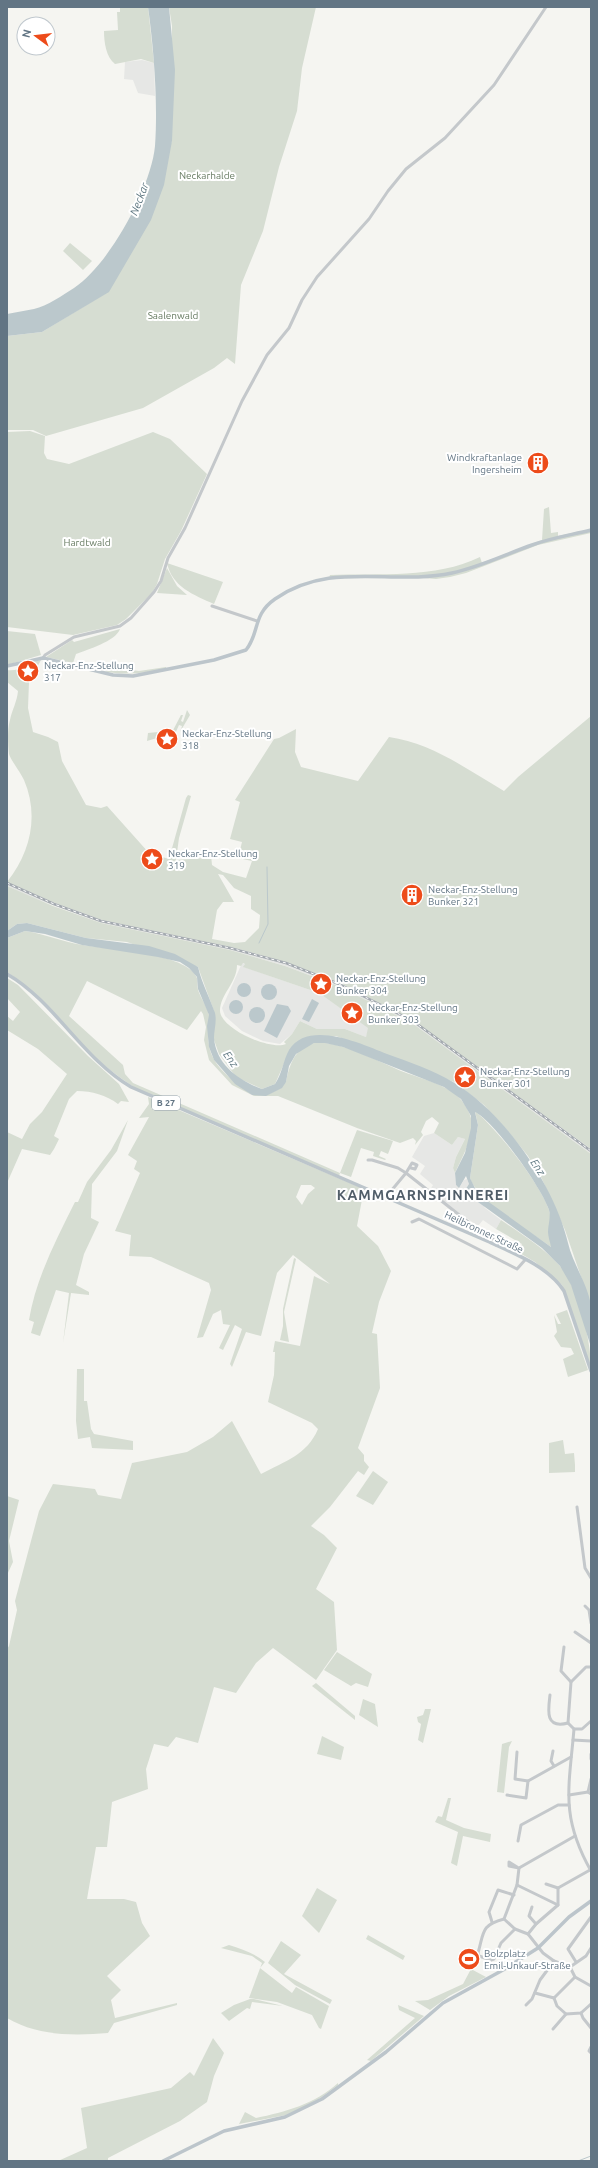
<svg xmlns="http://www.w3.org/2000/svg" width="598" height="2168" font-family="Ubuntu,sans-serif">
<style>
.built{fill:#e6e7e5}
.green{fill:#d6ddd2;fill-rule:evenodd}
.water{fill:#bbc8cc;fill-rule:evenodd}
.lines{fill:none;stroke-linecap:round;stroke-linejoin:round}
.stream{stroke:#bbc8cc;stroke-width:1}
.minor{stroke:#c4c8cb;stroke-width:3}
.major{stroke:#bcc5cb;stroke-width:3.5}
.rail-casing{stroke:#a4aab0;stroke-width:2.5}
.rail{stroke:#fff;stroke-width:1;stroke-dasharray:3;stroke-linecap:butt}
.labels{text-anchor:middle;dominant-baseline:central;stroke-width:4;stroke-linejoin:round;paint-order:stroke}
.shield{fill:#fff;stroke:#919ea9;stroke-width:1}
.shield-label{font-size:9px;font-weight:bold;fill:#627584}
.park-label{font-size:10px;fill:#677b62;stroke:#fff}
.poi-label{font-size:10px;fill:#627584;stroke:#fff;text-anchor:start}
.street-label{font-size:10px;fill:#627584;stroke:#fff}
.water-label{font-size:11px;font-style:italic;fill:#5e7781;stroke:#fff}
.district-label{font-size:14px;font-weight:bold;letter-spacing:1px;fill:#515e69;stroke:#fff}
</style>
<rect width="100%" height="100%" fill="#f5f5f1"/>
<g class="built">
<path d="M142 60 154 63 155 96 138 93 133 80 124 79 125 62Z"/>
<path d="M7 882 55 903 102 920 231 947 286 962 340 983 393 1009 435 1035 591 1149V1154L412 1023 338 986 285 966 230 950 101 923 28 896 7 886Z"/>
<path d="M242 963 245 964 244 967 319 993 369 1028 366 1037 345 1029H317L300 1021 292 1034 280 1044 263 1041 242 1031 225 1016 222 1008Z"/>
<path d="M434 1133 452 1145 458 1137 465 1139 456 1157 453 1168 455 1173 456 1185 459 1188 464 1180 467 1179 469 1184 485 1208 501 1220 496 1229 483 1220 478 1226 429 1192 433 1185 420 1174 425 1166 412 1157 424 1136Z"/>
</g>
<g class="green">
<path d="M120 7H148L154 63 141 59 115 64C106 57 104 42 104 31L118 30 117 12H120Z"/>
<path d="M169 7H316L302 68 297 111 279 167 263 231 241 285 235 364 227 358 214 368 143 408 46 436 33 430H7V336L42 332 106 293 172 141V26Z"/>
<path d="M70 243 92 261 83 270 63 251Z"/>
<path d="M30 431 45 436 44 453 47 459 69 464 153 432 170 439 207 474 181 531 165 559 157 584 152 593 126 619 117 625 73 635 7 627V432Z"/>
<path d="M549 507 551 533 558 532V536L591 529V533L538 545 466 573 450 577 436 579 412 577 329 578 330 575C379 573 435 579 480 557L482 563 542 540 544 509Z"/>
<path d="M167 563 223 582 214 604C194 595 172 587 167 563Z"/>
<path d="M167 568 177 586 187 595 157 593Z"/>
<path d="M120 629C116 641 87 650 76 654L73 663 46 657 72 640 74 642Z"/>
<path d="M7 631 35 634 41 655 7 665Z"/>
<path d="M41 660 29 682 28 708 33 732 48 737 58 742 62 761 86 805 101 808 107 806 149 853 169 859 186 798 188 795 191 796 179 838 176 860 204 858 211 855 212 865 223 872 246 878 252 861 238 858 242 842 230 839 240 802 235 800 274 739 279 738 296 729 295 752 301 767 358 781 389 737C432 743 468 770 504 791L518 777 591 716V1149L414 1021 340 983 286 962 231 947 102 920 55 903 7 882C31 852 39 815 24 780 21 773 10 759 9 754 8 744 7 730 10 720 12 710 17 702 18 691L7 682V670C21 672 28 662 41 660ZM218 874 223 875 234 888 251 896V909L260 915 259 928 245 942 234 943 212 939 217 910 223 902H234Z"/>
<path d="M102 667 139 671 166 667V669C144 673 125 676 103 671Z"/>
<path d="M187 710 190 715 180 732 182 726 179 725 170 745 158 743 157 738 147 741 148 733 158 732 163 737 170 736 181 715H183L181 721 183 722Z"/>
<path d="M7 886 53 906 101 923 230 950 285 966 338 986 412 1023 591 1154V1306L565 1230 542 1179 528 1156 507 1130 484 1105 454 1082 336 1036 290 1050 275 1084 262 1089 236 1077 219 1054 214 1040V1011L198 967 127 942 86 938 27 923 17 924 7 931ZM243 963 245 964 243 967 319 993 368 1028 366 1037 345 1029H317L300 1021 292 1034 284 1042 286 1044C271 1051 221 1029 220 1011 220 994 237 983 237 965L241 966Z"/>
<path d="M25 931C45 934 63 942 83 945 107 949 188 953 197 978 198 982 197 986 198 990 201 999 207 1006 209 1015 211 1025 207 1036 209 1045 212 1068 236 1082 252 1095L286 1082C289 1066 295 1047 314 1043 336 1039 380 1062 401 1071 419 1078 438 1082 454 1093 461 1098 467 1107 470 1115 477 1133 462 1157 455 1173L453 1168 456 1157 465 1139 458 1137 452 1145 434 1133 439 1123 432 1117 426 1121 421 1132 423 1135 415 1145 416 1141 413 1138 400 1143 357 1128 278 1096H254L232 1085 209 1060 204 1040 206 1027 203 1014 201 1011 187 1030 87 981 69 1016 123 1065 125 1074 133 1083 340 1173 339 1176 135 1088C121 1078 106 1068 94 1056 65 1027 41 994 7 972V938Z"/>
<path d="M7 978 18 985 88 1056 119 1084 129 1102 121 1101 118 1104C106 1095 92 1091 77 1091L69 1099 54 1136 59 1139 54 1149 50 1155 22 1149 7 1183V1132L22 1139 30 1124 42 1112 67 1074 38 1049 7 1030V1016L13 1021 20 1012 7 998Z"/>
<path d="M148 1097 364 1189 357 1226 378 1246 391 1271 379 1302 372 1333 377 1334 380 1388 358 1448 364 1455V1461L369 1467 364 1475 358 1471 330 1507 311 1526 324 1535 337 1548 316 1589 334 1602 337 1650 316 1680 273 1648 256 1663 236 1693 214 1687 198 1743 176 1737 168 1747 154 1744 146 1769 148 1789 112 1802 107 1847H96L87 1899H124L136 1902 142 1923 150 1936 107 1976 121 1990 111 2000 115 2018 177 2003V2005L114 2023 108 2033C74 2036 37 2036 7 2018V1649L9 1646 17 1610 15 1601 39 1511 53 1484 95 1489 98 1495 121 1499 132 1463 187 1452 213 1437 232 1421 261 1474C285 1461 307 1455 318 1429L312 1423 268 1402 274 1375 275 1352H273L275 1341 300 1346 314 1276 330 1284 293 1255 277 1273 261 1336 246 1332 232 1367 230 1364 242 1329 235 1325 223 1350 219 1348 230 1325 223 1324 221 1310 213 1314 203 1337 197 1338 211 1290 209 1283 151 1257 129 1256 131 1235 115 1231 140 1173 134 1169 137 1161 128 1155 149 1117 139 1118 149 1104ZM301 1185H311L315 1188 308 1194 302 1205 296 1197Z"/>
<path d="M475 1111C497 1129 540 1183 549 1210 552 1221 551 1236 551 1247 529 1231 478 1202 470 1178L478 1125Z"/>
<path d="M128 1120 117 1151 92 1184 91 1218 99 1222 84 1254 76 1285 89 1292V1295L71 1293 63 1343 69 1293 56 1290 40 1336 31 1333 34 1322 29 1320C36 1278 56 1240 75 1202H78L87 1182 111 1150Z"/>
<path d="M357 1130 393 1141 388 1154 381 1151 379 1156 386 1159 385 1160 373 1156 374 1152 361 1148 351 1177 340 1173Z"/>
<path d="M501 1220C521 1234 543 1247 559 1265 578 1287 591 1340 591 1367L562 1285 535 1262 518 1252 522 1244 496 1229Z"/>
<path d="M294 1258 296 1259 284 1312 289 1342 280 1340 283 1326V1309Z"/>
<path d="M567 1310 588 1370 568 1377 563 1359 574 1354 571 1348 561 1347 554 1336 557 1332 554 1315 558 1324H561L556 1314Z"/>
<path d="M77 1369H84V1401H87L91 1429 94 1434 133 1441V1450L92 1448 90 1437 78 1439 76 1421Z"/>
<path d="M563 1440 565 1454 574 1453 575 1465 560 1466 575 1465V1472L549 1473V1443Z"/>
<path d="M373 1471 388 1482 373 1505 356 1496Z"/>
<path d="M7 1496 19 1500 9 1541 13 1562 7 1575Z"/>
<path d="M337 1652 372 1674 368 1687 356 1683 351 1686 324 1670Z"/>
<path d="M316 1683 355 1716V1720L312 1686Z"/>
<path d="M363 1699 375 1704 378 1727 359 1715Z"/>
<path d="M425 1709H431L423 1743 418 1740 421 1724 418 1722 417 1717 423 1715Z"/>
<path d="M322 1736 344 1747 341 1760 317 1754Z"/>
<path d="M512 1741 509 1747 504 1793 497 1792 502 1744Z"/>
<path d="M448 1798H451L446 1820 464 1828 491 1834 490 1842 463 1836 457 1866 451 1863 458 1832 435 1822 438 1816 442 1817Z"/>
<path d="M317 1888 337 1900 319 1933 302 1916Z"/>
<path d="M368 1935 405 1956 403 1960 366 1939Z"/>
<path d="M281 1941 301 1955 284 1974 332 2000 330 2004 295 1985 268 1963Z"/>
<path d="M229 1945C242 1949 254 1953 265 1962L260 1968 292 1993 296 1987 329 2006 321 2029 319 2028 312 2015 277 2002 249 1998 262 1963 252 1956 221 1948Z"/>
<path d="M471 1969 486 1977 449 1996 430 2010 415 2001 428 2000 463 1984Z"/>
<path d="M250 1999H254L283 2006 252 2002 250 2009 247 2008 229 2021 221 2013 234 2005Z"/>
<path d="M398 2005 424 2016 371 2061 367 2060 415 2018 399 2010Z"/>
<path d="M213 2038 224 2053 214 2076 207 2102 180 2121 108 2158V2161H58L87 2148 81 2108 171 2088 190 2072 194 2076Z"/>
<path d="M338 2083V2085L315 2102 286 2115 239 2124 245 2112 256 2118C285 2112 315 2104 338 2083Z"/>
</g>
<g class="water">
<path d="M148 7H169L175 70 172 141 164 185 151 220 109 292 42 332 7 336V314C16 312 25 311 34 309 47 306 63 295 74 288 109 265 151 188 155 146 158 103 154 50 148 7Z"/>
<path d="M27 923 86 938 149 946 175 954 198 967C202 984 210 998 215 1013 217 1021 214 1030 214 1038 216 1065 240 1081 262 1089L275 1084C282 1074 283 1061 289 1050 308 1019 362 1044 387 1054 409 1062 433 1070 453 1082 504 1112 555 1186 568 1243 573 1264 587 1283 591 1305 593 1318 591 1334 591 1347L571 1285 560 1266 542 1248 464 1192 469 1184 466 1176 459 1188 456 1185 455 1173 465 1153 471 1128V1116L461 1099 444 1087 343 1047 325 1043H314L296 1054 289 1066 286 1082 282 1088 266 1096 252 1095 235 1084 214 1060 209 1047 207 1026 209 1015 198 989 197 977 189 968 180 962 158 957 82 945 45 934 25 931 7 938V931L17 924ZM475 1112C494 1121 542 1188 549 1210 551 1217 548 1225 548 1232 548 1236 550 1242 551 1247L486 1200 477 1192 470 1178 478 1125Z"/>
<circle cx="244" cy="990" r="7"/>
<circle cx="269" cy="992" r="8"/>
<path d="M312 999 319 1003 309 1022 302 1019Z"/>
<circle cx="236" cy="1007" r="7"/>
<path d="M277 1004 288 1006 291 1011 277 1038 264 1031Z"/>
<circle cx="257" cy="1015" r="8"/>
</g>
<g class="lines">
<g class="stream">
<path d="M259 943 268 924 267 867"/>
<path d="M578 2161 591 2156"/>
</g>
<g class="minor">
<path d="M212 606 257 621"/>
<path d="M43 658 45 655 74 637 120 626 131 618 154 592 161 581 168 558 185 528 242 401 267 355 289 328 302 300 317 277 369 219 388 191 406 169 445 138 494 85 546 7"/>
<path d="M368 1160H372L398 1168 406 1173 386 1197"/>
<path d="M411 1168 415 1169 417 1165 412 1163 406 1173 486 1236 496 1240V1245"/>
<path d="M412 1222 419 1219 517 1269 525 1260"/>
<path d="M577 1507 585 1568 591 1578"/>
<path d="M585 1606 589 1610 591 1623"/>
<path d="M575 1632 591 1643"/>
<path d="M564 1647 561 1671 571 1682"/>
<path d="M591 1667H586L571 1682 568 1723 574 1729C569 1788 560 1816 591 1871"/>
<path d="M550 1695C548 1711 545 1729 568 1723"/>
<path d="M574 1729H582L591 1721"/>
<path d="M573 1740 591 1741"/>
<path d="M553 1751 551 1761 554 1766"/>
<path d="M517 1752 515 1779 528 1781"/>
<path d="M591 1754V1759"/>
<path d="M591 1779 588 1792 591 1794"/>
<path d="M507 1795 526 1798 528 1781 571 1757"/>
<path d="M569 1795 588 1792"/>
<path d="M575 1836 519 1868 517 1885 504 1919 515 1929 528 1934 543 1953 554 1961 570 1967 575 1977 591 1986"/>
<path d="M518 1841 521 1825 558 1805H569"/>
<path d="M517 1867 509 1862V1866L519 1868"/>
<path d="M546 1884 558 1888 590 1870"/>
<path d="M517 1885 558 1905"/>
<path d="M532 1907 529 1916 536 1924"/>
<path d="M504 1919C481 1925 484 1932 478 1953L479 1956 491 1960 494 1959 501 1943 515 1929"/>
<path d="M492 1922 489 1912 498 1890 514 1895"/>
<path d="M528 1934 536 1924 558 1905V1888"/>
<path d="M576 1962 568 1949 591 1917"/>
<path d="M570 1967 586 1956 591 1948"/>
<path d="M535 1993 554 1998 575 1977"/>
<path d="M554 1998 557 2006 566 2014 581 2013 591 2004"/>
<path d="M526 2005 532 1999 540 1980 554 1961"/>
<path d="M581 2013 583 2018 591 2028"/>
<path d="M553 2029 566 2014"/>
<path d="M591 2047 589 2051 591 2053"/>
</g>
<g class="major">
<path d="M7 666 43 658 113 675 133 676 214 660 246 650C260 633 252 615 275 599 331 560 392 586 452 573 480 567 506 554 532 545 551 538 571 535 591 530"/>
<path d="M7 974C55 1002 82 1058 131 1087L487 1241C513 1253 548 1266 564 1291L591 1371"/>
<path d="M163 2161 224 2131 285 2117 322 2099 386 2052 443 2003 503 1970 538 1948 569 1917 591 1901"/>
</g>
<g class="rail-casing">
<path id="rail" d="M7 883 54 904 101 921 230 948 286 963 339 984 413 1021 591 1151"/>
</g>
<use href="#rail" class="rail"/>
</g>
<defs>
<g id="building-disc" transform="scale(1.15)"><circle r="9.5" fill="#ed4b1a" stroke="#fff"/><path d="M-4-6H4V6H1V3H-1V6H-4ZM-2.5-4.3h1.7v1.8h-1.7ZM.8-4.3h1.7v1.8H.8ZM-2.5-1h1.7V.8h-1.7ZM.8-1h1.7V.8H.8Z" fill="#fff"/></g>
<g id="sight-disc" transform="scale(1.15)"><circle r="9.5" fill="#ed4b1a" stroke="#fff"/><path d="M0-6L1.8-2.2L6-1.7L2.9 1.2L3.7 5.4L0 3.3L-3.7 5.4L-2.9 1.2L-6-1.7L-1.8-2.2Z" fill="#fff"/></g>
<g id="stadium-disc" transform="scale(1.15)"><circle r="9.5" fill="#ed4b1a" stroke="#fff"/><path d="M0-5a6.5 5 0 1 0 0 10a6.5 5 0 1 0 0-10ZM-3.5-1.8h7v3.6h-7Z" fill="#fff"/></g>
</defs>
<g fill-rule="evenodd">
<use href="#building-disc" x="538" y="463"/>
<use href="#sight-disc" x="28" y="671"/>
<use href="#sight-disc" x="167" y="739"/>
<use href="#sight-disc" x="152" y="859"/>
<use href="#building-disc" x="412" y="895"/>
<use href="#sight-disc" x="321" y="984"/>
<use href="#sight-disc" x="352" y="1013"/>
<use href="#sight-disc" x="465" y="1077"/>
<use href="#stadium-disc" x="469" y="1959"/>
</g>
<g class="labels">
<rect class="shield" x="152" y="1096" width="28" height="14" rx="3"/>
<g class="shield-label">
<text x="166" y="1103">B 27</text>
</g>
<g class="park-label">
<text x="207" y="175">Neckarhalde</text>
<text x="173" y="315">Saalenwald</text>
<text x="87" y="542">Hardtwald</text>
</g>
<g class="poi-label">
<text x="522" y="457" text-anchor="end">Windkraftanlage<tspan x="522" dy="12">Ingersheim</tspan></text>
<text x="44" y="665">Neckar-Enz-Stellung<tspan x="44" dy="12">317</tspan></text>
<text x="182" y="733">Neckar-Enz-Stellung<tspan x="182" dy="12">318</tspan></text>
<text x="168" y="853">Neckar-Enz-Stellung<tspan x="168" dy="12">319</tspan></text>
<text x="428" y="889">Neckar-Enz-Stellung<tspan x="428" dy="12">Bunker 321</tspan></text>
<text x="336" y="978">Neckar-Enz-Stellung<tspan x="336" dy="12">Bunker 304</tspan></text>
<text x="368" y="1007">Neckar-Enz-Stellung<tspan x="368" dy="12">Bunker 303</tspan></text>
<text x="480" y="1071">Neckar-Enz-Stellung<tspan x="480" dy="12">Bunker 301</tspan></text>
<text x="484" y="1953">Bolzplatz<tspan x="484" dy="12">Emil-Unkauf-Straße</tspan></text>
</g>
<g class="street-label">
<text transform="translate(484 1232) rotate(25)">Heilbronner Straße</text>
</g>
<g class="water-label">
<text transform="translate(139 199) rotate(-69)">Neckar</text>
<text transform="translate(231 1059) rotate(54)">Enz</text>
<text transform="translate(538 1167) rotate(56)">Enz</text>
</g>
<g class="district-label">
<text x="423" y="1195">KAMMGARNSPINNEREI</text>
</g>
</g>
<rect width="598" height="2168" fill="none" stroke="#627584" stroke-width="16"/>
<g transform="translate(36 36) rotate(285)"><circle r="19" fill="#ffffff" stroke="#c0c8ce"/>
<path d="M0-3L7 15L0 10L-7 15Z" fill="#ed4b1a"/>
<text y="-6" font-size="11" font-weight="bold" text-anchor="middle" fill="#627584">N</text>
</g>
</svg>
